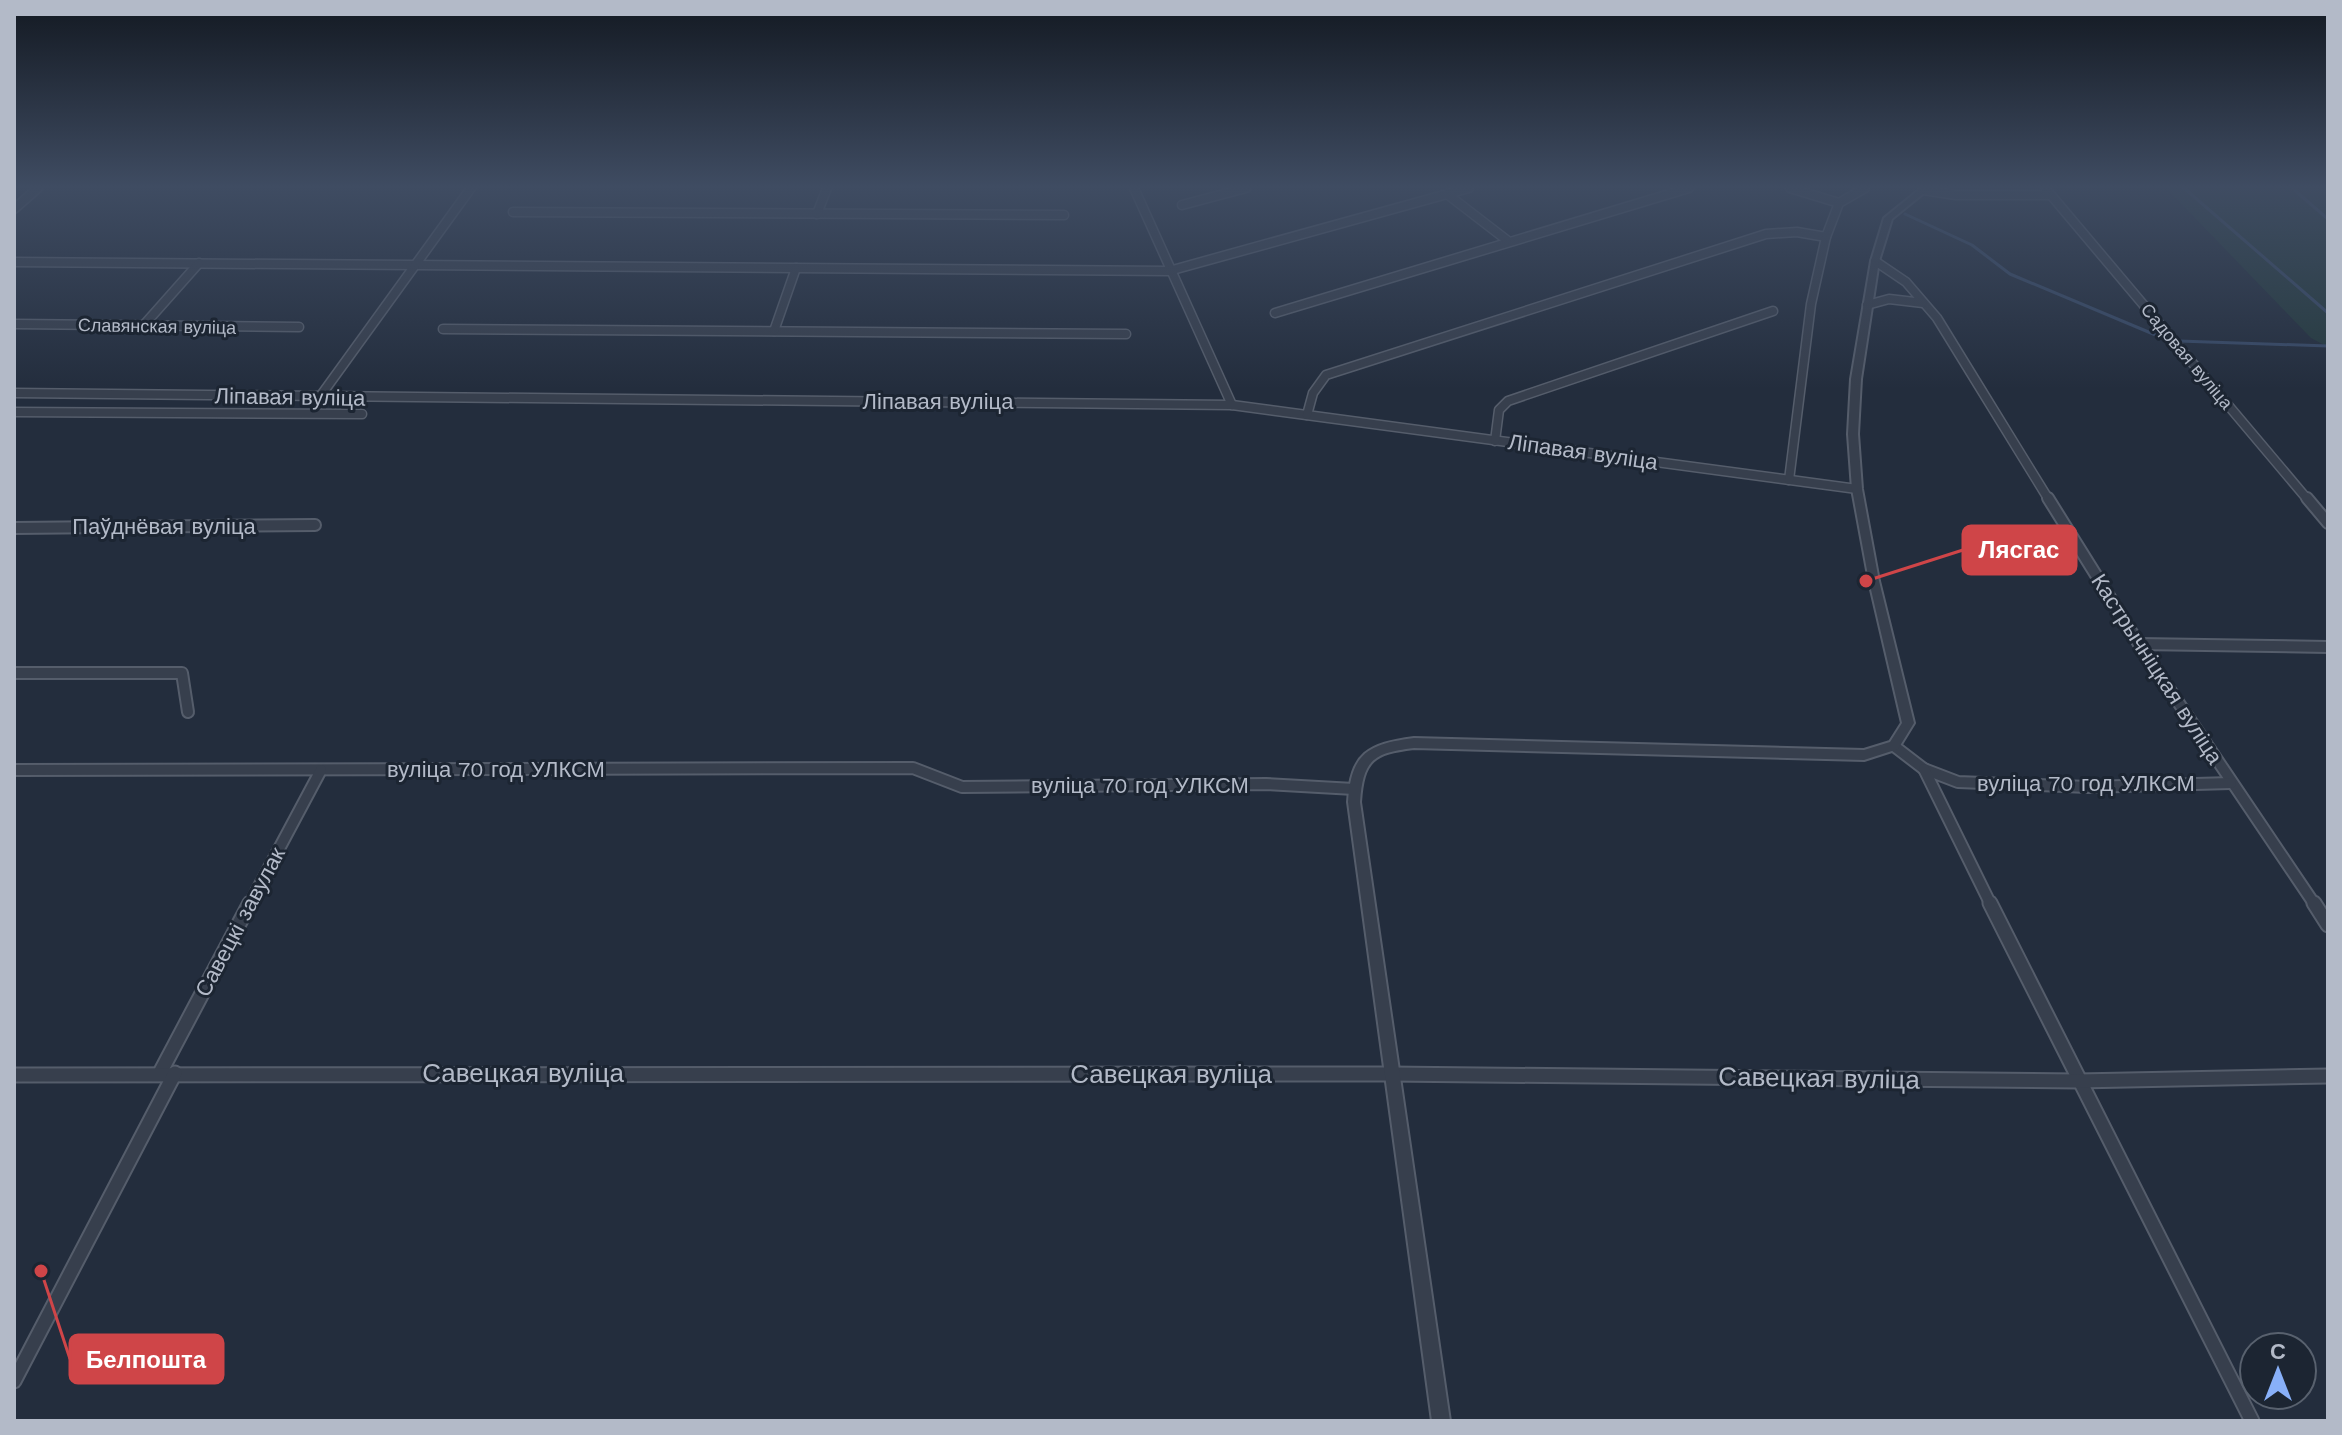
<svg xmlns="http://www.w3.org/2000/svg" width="2342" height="1435" font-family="'Work Sans',sans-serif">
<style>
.green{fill:#253a3e}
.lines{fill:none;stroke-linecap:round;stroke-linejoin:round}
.stream{stroke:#384a67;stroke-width:3}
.minor-far2-casing{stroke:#555d6b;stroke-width:11}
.minor-far1-casing{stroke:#555d6b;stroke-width:14}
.minor-casing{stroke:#555d6b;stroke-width:17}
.tertiary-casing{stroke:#555d6b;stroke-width:4}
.minor-far2{stroke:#373f4d;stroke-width:8}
.minor-far1{stroke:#373f4d;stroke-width:10}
.minor{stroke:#373f4d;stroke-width:13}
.tertiary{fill:#373f4d;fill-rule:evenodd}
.labels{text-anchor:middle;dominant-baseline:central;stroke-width:6;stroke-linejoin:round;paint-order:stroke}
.far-street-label{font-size:18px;fill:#b3bac8;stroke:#1c2532}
.street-label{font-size:22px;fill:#b3bac8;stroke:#1c2532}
.near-street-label{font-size:26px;fill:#b3bac8;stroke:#1c2532}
.leader{fill:none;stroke:#cf4548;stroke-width:3}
.callout-dot{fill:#cf4548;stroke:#1c2532;stroke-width:3}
.callout{fill:#cf4548;stroke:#cf4548;stroke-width:3}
.callout-label{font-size:24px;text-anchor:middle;font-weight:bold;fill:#fff}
</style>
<rect width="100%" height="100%" fill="#232d3d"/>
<path class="green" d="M2166 188H2328V347L2311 338Z"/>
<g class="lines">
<g class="stream">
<path d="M2184 188 2328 313"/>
<path d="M2292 188 2328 219"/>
<path d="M1905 214 1972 245 2010 274 2158 336"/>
<path d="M2179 341 2328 346"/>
</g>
<g class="minor-far2-casing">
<g id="minor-far2">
<path d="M1134 188 1232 405"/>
<path d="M1790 188 1839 203"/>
<path d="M2045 188 2308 500"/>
<path d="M1923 190 1956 195H2051"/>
<path d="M1447 194 1508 241"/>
<path d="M1182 205 1246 188"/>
<path d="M14 209 38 188"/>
<path d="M513 212 1064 215"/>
<path d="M817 214 827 188"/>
<path d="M1875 261 1906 282 1937 318 2049 500"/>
<path d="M14 262 1169 271 1469 188"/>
<path d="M1867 305 1889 299 1923 303"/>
<path d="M1275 313 1689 188"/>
<path d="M14 324 299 327"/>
<path d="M143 326 199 263"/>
<path d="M443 329 1126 334"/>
<path d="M774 331 796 268"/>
<path d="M14 393 1232 405 1857 489"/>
<path d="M319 398 471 188"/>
<path d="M14 412 362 414"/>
<path d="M1307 415 1313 393 1326 375 1766 234 1797 232 1826 237"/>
<path d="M1495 441 1499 410 1508 401 1773 311"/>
<path d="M1789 480 1811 304 1826 237 1839 203 1865 188"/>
</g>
</g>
<g class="minor-far1-casing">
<g id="minor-far1">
<path d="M2048 498 2139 644 2315 905"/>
<path d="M2307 498 2328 523"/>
<path d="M14 528 315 525"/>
<path d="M2139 644 2328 647"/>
<path d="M14 673H182L188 712"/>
<path d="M1894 746 1924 769 1958 782 2088 787 2231 783"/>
<path d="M1924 769 1991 905"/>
<path d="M14 770 913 768 962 787 1266 784 1354 789"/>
<path d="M249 905 321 770"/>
</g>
</g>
<g class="minor-casing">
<g id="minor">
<path d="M1990 903 2252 1421"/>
<path d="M2314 903 2328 925"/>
<path d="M160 1073 250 903"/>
<path d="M14 1075 1390 1074 2078 1081 2328 1076"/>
<path d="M14 1381 175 1073"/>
</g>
</g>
<g class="tertiary-casing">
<path id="tertiary" d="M1921 188H1930L1892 219 1879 261 1861 379 1858 434 1862 489 1879 581 1914 723 1898 749 1864 760 1414 748C1373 753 1363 760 1360 802L1450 1421H1432L1348 802C1351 753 1368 744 1414 738L1864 750 1890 742 1902 723 1869 581 1852 489 1848 434 1851 379 1871 261 1884 218Z"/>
</g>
<use href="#minor-far2" class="minor-far2"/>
<use href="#minor-far1" class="minor-far1"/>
<use href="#minor" class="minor"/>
<use href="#tertiary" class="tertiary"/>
</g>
<linearGradient id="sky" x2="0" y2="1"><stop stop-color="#131922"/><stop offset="0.48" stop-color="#3f4c62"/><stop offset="1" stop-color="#3f4c62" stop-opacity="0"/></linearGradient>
<rect width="2342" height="389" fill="url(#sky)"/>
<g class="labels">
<g class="far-street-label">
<text transform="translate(157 326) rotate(1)">Славянская вуліца</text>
<text transform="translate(2187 356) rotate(50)">Садовая вуліца</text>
</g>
<g class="street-label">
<text transform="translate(290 397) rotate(1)">Ліпавая вуліца</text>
<text x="938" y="401">Ліпавая вуліца</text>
<text transform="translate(1583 452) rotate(8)">Ліпавая вуліца</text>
<text x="164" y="526">Паўднёвая вуліца</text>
<text transform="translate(2157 669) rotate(57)">Кастрычніцкая вуліца</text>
<text x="496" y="769">вуліца 70 год УЛКСМ</text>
<text x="2086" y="783">вуліца 70 год УЛКСМ</text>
<text x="1140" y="785">вуліца 70 год УЛКСМ</text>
<text transform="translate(240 922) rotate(-62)">Савецкі завулак</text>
</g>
<g class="near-street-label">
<text x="523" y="1073">Савецкая вуліца</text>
<text x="1171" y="1074">Савецкая вуліца</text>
<text transform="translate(1819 1078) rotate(1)">Савецкая вуліца</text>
</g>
</g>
<path class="leader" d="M1866 581L1963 550M41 1271L70 1359"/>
<g class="callout-dot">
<circle cx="1866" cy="581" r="8"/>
<circle cx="41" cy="1271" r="8"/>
</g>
<g class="callout">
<rect x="1963" y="526" width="113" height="48" rx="8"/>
<rect x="70" y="1335" width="153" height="48" rx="8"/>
</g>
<g class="callout-label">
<text x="2019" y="558">Лясгас</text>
<text x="146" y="1368">Белпошта</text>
</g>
<rect width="2342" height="1435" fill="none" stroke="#b3bac8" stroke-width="32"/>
<g transform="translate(2278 1371)"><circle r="38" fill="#1c2532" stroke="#58616e" stroke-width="2"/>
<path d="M0-6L14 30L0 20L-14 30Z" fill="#88b0f8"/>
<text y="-12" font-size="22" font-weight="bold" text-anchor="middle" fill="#b3bac8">С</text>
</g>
</svg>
